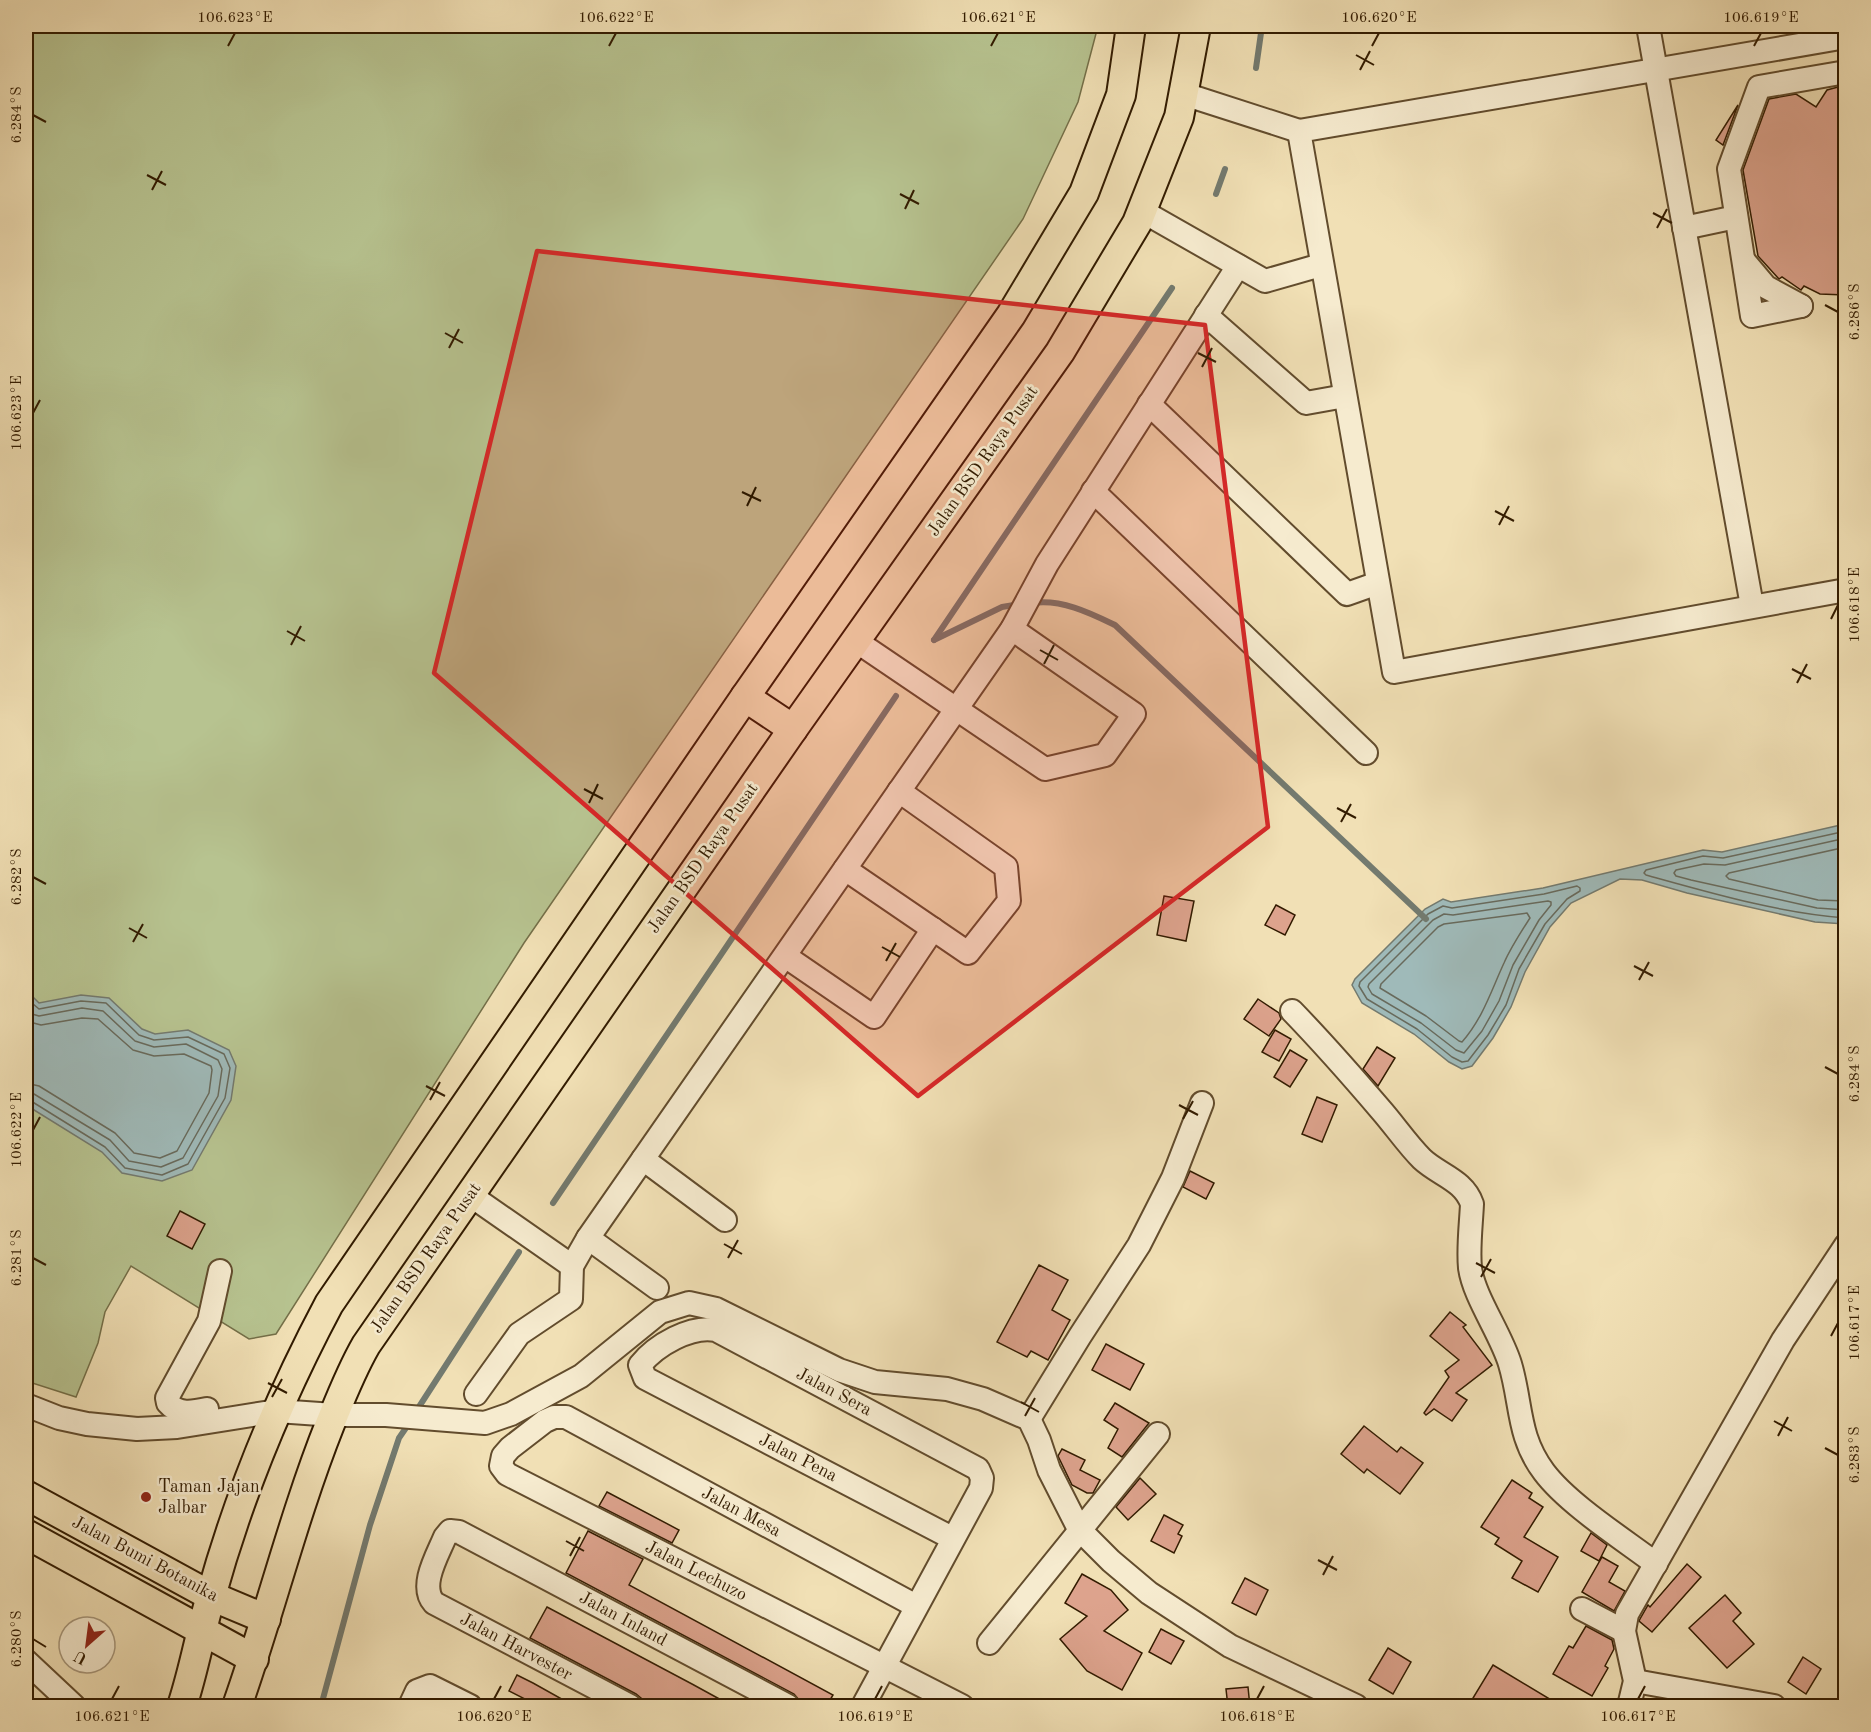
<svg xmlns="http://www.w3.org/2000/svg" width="1871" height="1732" font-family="'Old Standard TT',serif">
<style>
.green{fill:#b7c390;stroke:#746f48;stroke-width:1.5}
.water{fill:#9fbab9;stroke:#737a6f;stroke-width:1.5}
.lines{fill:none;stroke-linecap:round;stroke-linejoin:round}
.shore{stroke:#686a5c;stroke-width:1.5}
.stream{stroke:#737a6f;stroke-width:6}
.building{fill:#dda38d;stroke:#321b00;stroke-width:1.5}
.minor-casing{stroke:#624c2d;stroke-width:26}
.major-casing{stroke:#321b00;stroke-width:32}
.minor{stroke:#f6ebcf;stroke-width:22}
.major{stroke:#f1e0b5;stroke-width:28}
.marked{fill:#d62828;fill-opacity:0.2;stroke:#d62828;stroke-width:4.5;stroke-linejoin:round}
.ticks{fill:none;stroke:#321b00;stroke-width:2}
.poi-dot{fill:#8f2418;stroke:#f6ebcf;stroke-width:2}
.labels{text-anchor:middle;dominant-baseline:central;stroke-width:5;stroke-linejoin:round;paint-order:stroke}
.street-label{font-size:18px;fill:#321b00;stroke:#f6ebcf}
.poi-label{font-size:18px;fill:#321b00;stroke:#f6ebcf;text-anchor:start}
.neatline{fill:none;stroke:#321b00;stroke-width:2}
.ticks-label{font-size:15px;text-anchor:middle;fill:#321b00}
</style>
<rect width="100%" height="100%" fill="#f1e0b5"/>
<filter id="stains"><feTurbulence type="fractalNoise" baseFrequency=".00333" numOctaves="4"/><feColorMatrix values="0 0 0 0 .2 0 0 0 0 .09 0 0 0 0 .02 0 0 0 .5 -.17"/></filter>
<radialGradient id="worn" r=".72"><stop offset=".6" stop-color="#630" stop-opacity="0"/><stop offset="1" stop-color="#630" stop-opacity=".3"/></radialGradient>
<path class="green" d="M26 26H1098L1078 102 1023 219 524 943 276 1334 249 1339 131 1266 105 1312 98 1343 76 1397 26 1381Z"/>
<g class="water">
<path d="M1845 824V924L1815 922 1687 893 1642 880 1620 879 1571 903 1550 927 1525 972 1511 1007 1493 1038 1472 1066 1462 1069 1449 1062 1414 1034 1362 1003 1352 985 1355 979 1425 909 1443 899 1451 902 1543 888 1703 850 1722 852Z"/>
<path d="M26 990 39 1003 81 995 109 998 142 1029 155 1034 188 1030 229 1050 236 1066 231 1100 192 1170 162 1181 122 1173 102 1152 26 1105Z"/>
</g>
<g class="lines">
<g class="shore">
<path d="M1846 831 1723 858 1703 856 1646 870 1644 873 1646 875C1711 893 1779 913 1846 918"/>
<path d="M1846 838 1725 865 1704 864 1676 870 1674 873 1676 876 1691 880 1817 908 1846 910"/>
<path d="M1846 847 1729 873 1726 876 1729 879 1818 900 1846 901"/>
<path d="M1577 886 1580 888V891L1567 899 1545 924 1519 969 1506 1005 1488 1035 1468 1061 1462 1062 1452 1057 1417 1029 1367 999 1359 986 1360 982 1428 914 1443 906 1452 908 1544 894Z"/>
<path d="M1548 901 1551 902V905L1539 920 1513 965 1499 1001 1482 1031 1464 1053 1456 1050 1421 1023 1372 994 1368 987 1369 984 1433 920 1444 914 1453 915Z"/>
<path d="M1527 913 1530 918C1521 932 1511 947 1504 963 1491 991 1483 1018 1462 1042L1459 1041 1426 1016 1380 988 1381 984 1438 927 1444 924Z"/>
<path d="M26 998 39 1009 81 1001 106 1003 139 1035 154 1040 188 1037 224 1054 230 1068 225 1098 188 1164 162 1175 125 1168 105 1147 31 1101 26 1100"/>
<path d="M26 1009 32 1014 39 1016 82 1008 103 1011 135 1041 154 1047 186 1044 218 1060 222 1069 218 1096 183 1158 161 1167 129 1161 110 1140 34 1094 26 1092"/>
<path d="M26 1021 41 1025 82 1018 98 1019 133 1050 154 1056 184 1054 211 1066 212 1070 209 1093 177 1151 160 1158 134 1153 115 1133 39 1086 26 1083"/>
</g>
<g class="stream">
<path d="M1256 68 1262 26"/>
<path d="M1216 194 1225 169"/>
<path d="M1033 603C1062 599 1090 613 1115 625L1426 919"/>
<path d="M934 640 1002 607 1020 604"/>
<path d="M934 640 1172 288"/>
<path d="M553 1203 896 696"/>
<path d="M415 1413 519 1252"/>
<path d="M321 1706 370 1525 399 1438 410 1422"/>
</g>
</g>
<g class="building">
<path d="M1838 87H1845V295L1820 294 1804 286 1801 290 1782 277 1779 279 1758 256 1743 170 1769 99 1796 94 1816 107 1827 90Z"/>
<path d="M1738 105 1723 145 1716 140Z"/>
<path d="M1164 896 1194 901 1186 941 1157 935Z"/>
<path d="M1276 905 1295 915 1285 935 1265 925Z"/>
<path d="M1258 999 1279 1013 1281 1019 1269 1036 1244 1019Z"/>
<path d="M1275 1030 1291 1039 1279 1061 1262 1052Z"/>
<path d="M1377 1047 1395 1058 1378 1086 1363 1069Z"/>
<path d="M1290 1050 1307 1060 1290 1087 1274 1077Z"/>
<path d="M1317 1097 1337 1105 1322 1142 1302 1134Z"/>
<path d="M1190 1171 1214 1183 1206 1199 1183 1187Z"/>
<path d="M180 1211 205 1224 192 1249 167 1236Z"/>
<path d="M1039 1265 1068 1280 1052 1310 1070 1320 1048 1360 1031 1351 1027 1357 997 1342Z"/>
<path d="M1450 1312 1466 1325 1463 1327 1492 1365 1456 1393 1467 1400 1452 1421 1434 1409 1426 1415 1424 1413 1449 1377 1445 1371 1459 1360 1430 1336Z"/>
<path d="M1106 1344 1144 1364 1130 1390 1092 1370Z"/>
<path d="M1115 1403 1149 1423 1122 1457 1108 1448 1118 1429 1104 1420Z"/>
<path d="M1364 1426 1397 1452 1401 1447 1423 1463 1400 1494 1367 1469 1364 1473 1341 1454Z"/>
<path d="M1062 1449 1085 1460 1080 1470 1100 1480 1093 1493H1087L1072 1485 1058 1456Z"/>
<path d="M1140 1478 1156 1494 1128 1520 1116 1507Z"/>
<path d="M1512 1480 1532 1493 1529 1498 1543 1507 1524 1537 1558 1557 1538 1592 1512 1578 1522 1561 1495 1544 1499 1538 1481 1527Z"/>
<path d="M607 1492 679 1530 672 1543 599 1506Z"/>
<path d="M1164 1515 1183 1525 1178 1534 1182 1536 1174 1553 1151 1541Z"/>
<path d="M588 1531 643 1559 629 1585 833 1695 826 1707H810L800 1701 794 1694 566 1573Z"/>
<path d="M1591 1533 1607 1545 1599 1561 1581 1551Z"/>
<path d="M1602 1557 1618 1566 1609 1582 1625 1591 1614 1611 1582 1592Z"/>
<path d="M1687 1564 1701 1577 1652 1632 1639 1621 1640 1619 1648 1605 1650 1607Z"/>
<path d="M1082 1574 1111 1590 1128 1610 1104 1631 1142 1653 1122 1690 1087 1671 1060 1639 1087 1616 1065 1603Z"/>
<path d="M1245 1578 1268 1590 1256 1615 1232 1603Z"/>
<path d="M1725 1595 1741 1613 1733 1621 1754 1644 1727 1668 1689 1628Z"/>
<path d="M547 1607 692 1684 734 1707H643L642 1699 636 1694 530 1638Z"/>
<path d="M1586 1626 1612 1640 1614 1649 1605 1666 1608 1668 1592 1696 1553 1674 1569 1646 1573 1648Z"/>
<path d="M1161 1629 1184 1641 1171 1664 1149 1652Z"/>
<path d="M1388 1648 1411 1662 1393 1694 1369 1680Z"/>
<path d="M1803 1657 1821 1669 1806 1694 1788 1682Z"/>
<path d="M1493 1665 1563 1707H1487L1473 1698Z"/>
<path d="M517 1675 533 1683 576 1707H521L525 1699 509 1691Z"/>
<path d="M1248 1687 1250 1707H1228L1226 1689Z"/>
</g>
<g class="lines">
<g class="minor-casing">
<g id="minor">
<path d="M1648 26 1752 606"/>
<path d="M1846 37 1299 131 1394 672 1846 590"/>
<path d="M1184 94 1299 131"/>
<path d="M1142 211 1265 281 1321 265"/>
<path d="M1684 228 1736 217"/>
<path d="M1745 262 1766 287 1801 306"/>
<path d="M1801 306 1752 316 1729 169 1759 87 1846 72"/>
<path d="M1206 315 1306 403 1345 396"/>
<path d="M1149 404 1347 594 1378 583"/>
<path d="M1093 491 1366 753"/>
<path d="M856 641 1045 769 1105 755 1134 714 1012 629"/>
<path d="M845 869 968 953 1009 901 1006 867 899 791"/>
<path d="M785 956 874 1017 933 929"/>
<path d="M1292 1011C1323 1043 1352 1076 1381 1110 1395 1126 1407 1144 1422 1159 1439 1175 1464 1180 1472 1204 1471 1225 1468 1248 1470 1268 1474 1297 1501 1334 1510 1364 1522 1404 1517 1436 1544 1472 1568 1504 1623 1539 1656 1564"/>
<path d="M643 1159 725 1220"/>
<path d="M470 1195 572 1266"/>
<path d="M588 1238 657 1288"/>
<path d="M476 1394 519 1334 571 1299 572 1266 588 1238 1012 629 1047 564 1238 266"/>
<path d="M26 1405 59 1418 87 1424 137 1429 177 1427 277 1411 334 1415H386L485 1423 511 1414 581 1376 660 1312 689 1303 716 1309 839 1370 875 1382 947 1389 983 1399 1029 1419 1039 1440 1049 1470 1079 1529 1111 1561 1149 1593 1230 1646 1356 1706"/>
<path d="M207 1409C193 1412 178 1415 168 1403L167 1398 209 1321 220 1271"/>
<path d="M1029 1419 1080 1336 1139 1245 1173 1178 1202 1103"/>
<path d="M916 1606 566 1417H554L545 1421 510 1448 503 1456 501 1466 507 1474 962 1706"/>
<path d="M1582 1609 1624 1631"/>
<path d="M989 1643 1158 1434"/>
<path d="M26 1661 74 1706"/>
<path d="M1635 1681 1774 1706"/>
<path d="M410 1706 417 1691 430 1686 470 1706"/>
<path d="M630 1706 434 1603C419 1586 437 1556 445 1537L450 1531 459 1532 788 1706"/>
<path d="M863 1706 981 1488 982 1478 978 1469 716 1330C691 1325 656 1345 640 1365L645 1378 952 1538"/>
<path d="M1629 1706 1635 1681 1624 1631 1627 1614 1783 1340 1846 1245"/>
</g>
</g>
<g class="major-casing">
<g id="major">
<path d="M745 697 793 729"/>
<path d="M26 1495 211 1596 266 1619"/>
<path d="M26 1534 254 1659"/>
<path d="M182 1706C194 1670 200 1633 211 1596 239 1495 280 1396 329 1304L745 697 1011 315 1084 193 1121 95 1131 26"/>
<path d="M237 1706C270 1613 293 1517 330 1424 341 1397 351 1371 366 1345L793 729 1060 352 1137 223 1179 117 1196 26"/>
</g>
</g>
<use href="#minor" class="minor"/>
<use href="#major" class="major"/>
</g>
<path class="marked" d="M537 251 1205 325 1268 827 918 1096 434 673Z"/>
<path class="ticks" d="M228 46 235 33M609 46 616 33M991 46 998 33M1372 46 1379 33M1754 46 1761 33M1356 55 1374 65M1360 70 1370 51M33 115 46 122M147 175 166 185M152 190 162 171M900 194 919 204M905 209 914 190M1653 213 1672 223M1657 228 1667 209M1825 305 1838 312M445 333 463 343M449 348 459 329M1198 353 1216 362M1202 367 1212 348M33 413 40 400M742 492 761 501M747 506 756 487M1495 511 1514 521M1499 525 1509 506M1831 619 1838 605M287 631 305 641M291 645 301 626M1040 650 1058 660M1044 664 1054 645M1792 669 1811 679M1797 683 1807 664M584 789 603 799M589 803 598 784M1337 808 1356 818M1341 822 1351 804M33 877 46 884M129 928 147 938M133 942 143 924M882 947 900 957M886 961 896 943M1634 966 1653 976M1639 980 1649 962M1825 1067 1838 1074M426 1086 445 1096M430 1100 440 1082M1179 1105 1198 1115M1183 1119 1193 1101M33 1130 40 1117M724 1244 742 1254M33 1258 46 1265M728 1258 738 1240M1476 1263 1495 1273M1481 1277 1491 1259M1831 1336 1838 1323M268 1383 287 1393M272 1397 282 1379M1021 1402 1039 1412M1025 1416 1035 1398M1774 1421 1792 1431M1778 1436 1788 1417M1825 1448 1838 1455M566 1541 584 1551M570 1556 580 1537M1318 1560 1337 1570M1323 1575 1333 1556M33 1639 46 1647M112 1699 119 1686M494 1699 501 1686M875 1699 882 1686M1257 1699 1264 1686M1638 1699 1645 1686"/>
<circle class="poi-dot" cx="146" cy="1497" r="6"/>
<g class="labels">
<g class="street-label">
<text transform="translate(983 461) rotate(-55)">Jalan BSD Raya Pusat</text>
<text transform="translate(703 858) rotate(-55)">Jalan BSD Raya Pusat</text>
<text transform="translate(426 1258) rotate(-55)">Jalan BSD Raya Pusat</text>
<text transform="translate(834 1392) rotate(28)">Jalan Sera</text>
<text transform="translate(798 1458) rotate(27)">Jalan Pena</text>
<text transform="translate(741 1512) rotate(28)">Jalan Mesa</text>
<text transform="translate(145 1559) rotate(28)">Jalan Bumi Botanika</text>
<text transform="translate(696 1571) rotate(27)">Jalan Lechuzo</text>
<text transform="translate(623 1619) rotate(28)">Jalan Inland</text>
<text transform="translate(516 1647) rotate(28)">Jalan Harvester</text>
</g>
<g class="poi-label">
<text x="158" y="1487">Taman Jajan<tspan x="158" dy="21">Jalbar</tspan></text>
</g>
</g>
<rect width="1871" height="1732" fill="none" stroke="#f1e0b5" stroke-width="66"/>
<g transform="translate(87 1645) rotate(208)"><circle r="28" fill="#f6ebcf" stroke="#a8987c" stroke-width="1.5"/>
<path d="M0-4.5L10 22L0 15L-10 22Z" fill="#8f2418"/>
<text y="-9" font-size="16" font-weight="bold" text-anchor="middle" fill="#321b00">U</text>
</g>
<rect x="33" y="33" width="1805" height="1666" class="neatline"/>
<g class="ticks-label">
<text x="235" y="22">106.623°E</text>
<text x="616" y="22">106.622°E</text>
<text x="998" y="22">106.621°E</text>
<text x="1379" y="22">106.620°E</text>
<text x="1761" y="22">106.619°E</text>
<text transform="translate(16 115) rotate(-90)" y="5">6.284°S</text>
<text transform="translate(1854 312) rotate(-90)" y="5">6.286°S</text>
<text transform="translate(16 413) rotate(-90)" y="5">106.623°E</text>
<text transform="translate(1854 605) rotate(-90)" y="5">106.618°E</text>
<text transform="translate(16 877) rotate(-90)" y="5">6.282°S</text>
<text transform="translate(1854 1074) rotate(-90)" y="5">6.284°S</text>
<text transform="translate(16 1130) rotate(-90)" y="5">106.622°E</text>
<text transform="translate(16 1258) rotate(-90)" y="5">6.281°S</text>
<text transform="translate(1854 1323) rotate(-90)" y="5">106.617°E</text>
<text transform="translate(1854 1455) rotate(-90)" y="5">6.283°S</text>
<text transform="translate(16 1639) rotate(-90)" y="5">6.280°S</text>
<text x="112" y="1721">106.621°E</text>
<text x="494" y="1721">106.620°E</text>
<text x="875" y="1721">106.619°E</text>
<text x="1257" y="1721">106.618°E</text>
<text x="1638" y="1721">106.617°E</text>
</g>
<rect width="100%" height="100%" filter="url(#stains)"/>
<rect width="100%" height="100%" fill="url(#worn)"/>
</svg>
